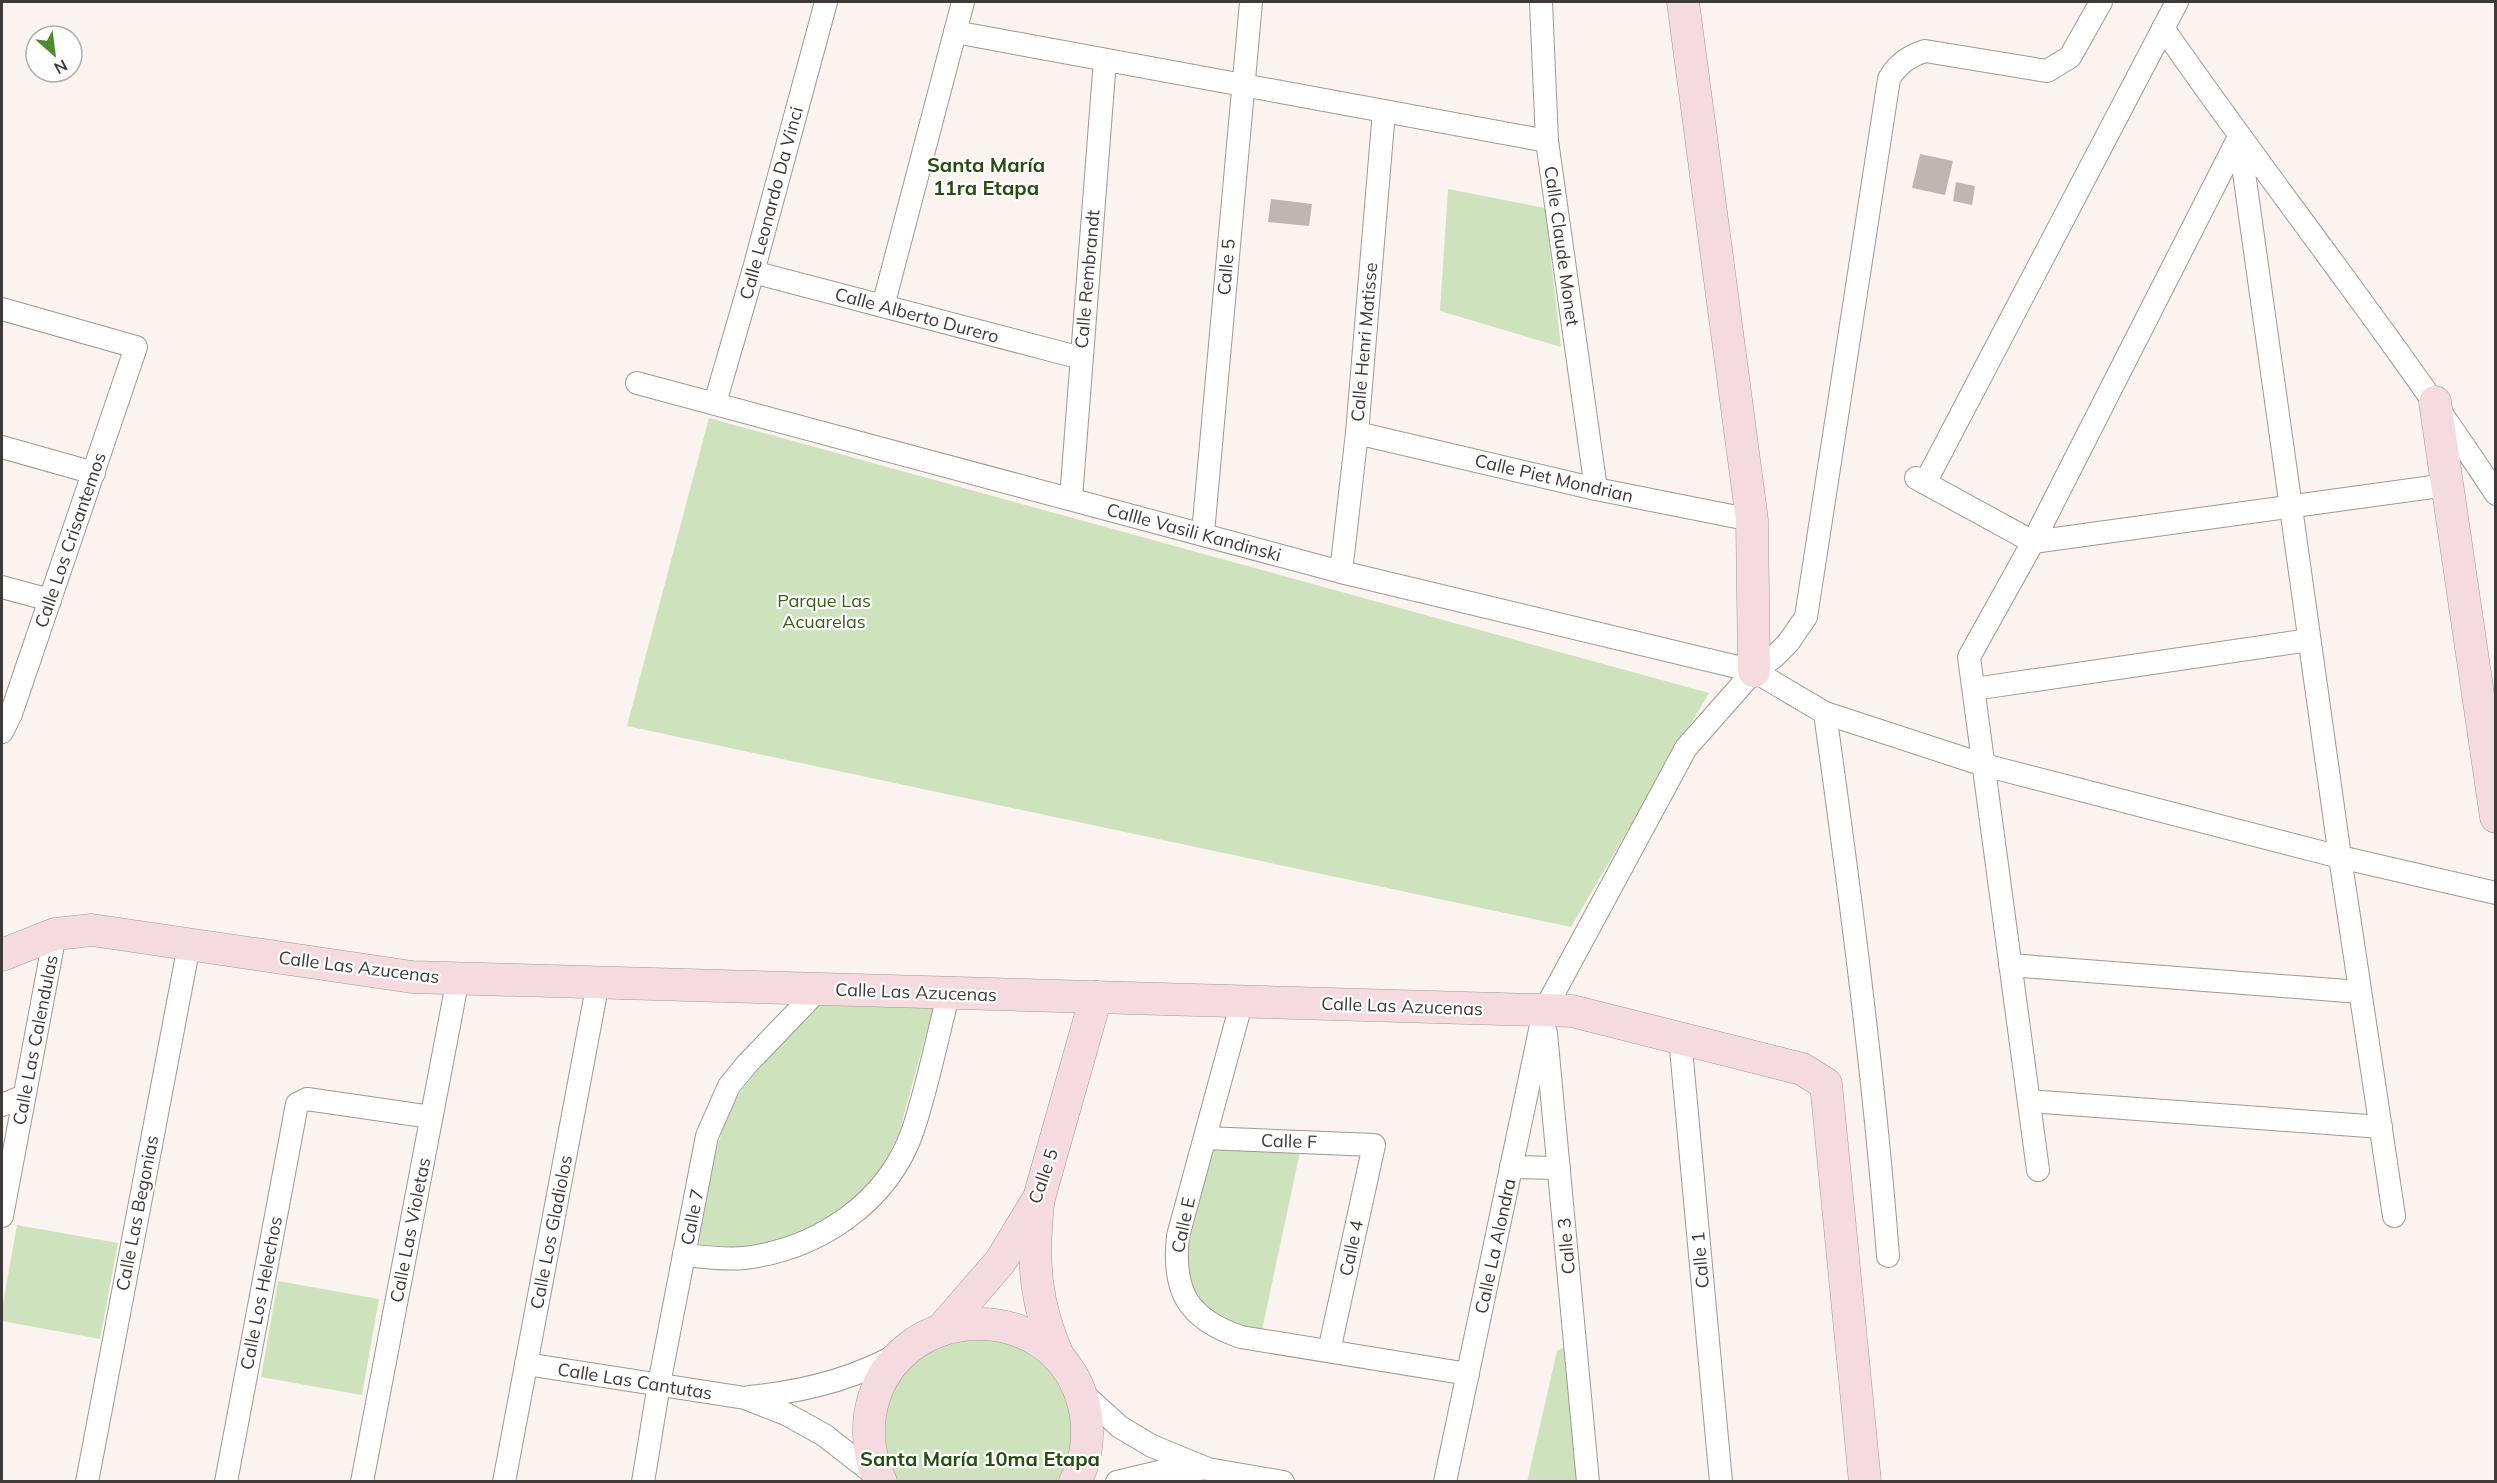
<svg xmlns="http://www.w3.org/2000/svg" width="2497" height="1483" font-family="Mulish,sans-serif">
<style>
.green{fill:#cee3bd}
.building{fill:#bdb6b2}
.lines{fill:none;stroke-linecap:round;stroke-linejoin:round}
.street-casing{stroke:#9f9894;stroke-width:24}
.secondary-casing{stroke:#9f9894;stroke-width:33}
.street{stroke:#fff;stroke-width:22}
.secondary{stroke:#f5dbe0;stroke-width:32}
.labels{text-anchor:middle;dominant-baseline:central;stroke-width:4.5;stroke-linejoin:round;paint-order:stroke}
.street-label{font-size:18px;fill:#3d3a39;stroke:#fff}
.park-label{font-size:18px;fill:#3c5c15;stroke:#fff}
.neighbourhood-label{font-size:20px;font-weight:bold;fill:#254d0f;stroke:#fff}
</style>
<rect width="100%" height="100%" fill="#faf3ef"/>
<g class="green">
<path d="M1448 189 1545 208 1561 347 1440 311Z"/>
<path d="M709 418 1709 693 1571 927 627 726Z"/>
<path d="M823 1002 934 1005 899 1133 882 1168 859 1197 826 1221 788 1239 748 1249 697 1247C706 1206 714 1138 734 1103 753 1069 795 1032 823 1002Z"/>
<path d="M1211 1147 1300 1152 1262 1330 1227 1322 1199 1301 1188 1280 1184 1251Z"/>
<path d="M17 1225 118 1243 100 1339 2 1321V1309Z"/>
<path d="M278 1281 379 1299 362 1395 261 1377Z"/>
<path d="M1007 1336 1060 1375 1078 1438 1063 1481H892L880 1416 891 1384 940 1340Z"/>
<path d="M1564 1347 1578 1481 1527 1482 1557 1351Z"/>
</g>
<g class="building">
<path d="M1920 154 1953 161 1945 195 1912 188Z"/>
<path d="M1956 182 1975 186 1972 205 1953 201Z"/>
<path d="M1271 199 1312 204 1309 226 1268 222Z"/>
</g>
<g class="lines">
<g class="street-casing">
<g id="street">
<path d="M1541 2 1547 141 1596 489"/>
<path d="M2163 28C2272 185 2391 334 2496 494"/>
<path d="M955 32 1547 141"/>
<path d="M2239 137 2340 857 2394 1216"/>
<path d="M753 272 1081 358"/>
<path d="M883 306 963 2"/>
<path d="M2 309 136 347 11 714 2 732"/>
<path d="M637 383 1341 572 1754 671 1825 713 1984 765 2340 857 2496 893"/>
<path d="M715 403 753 272 826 2"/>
<path d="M1357 433 1596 489 1752 520"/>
<path d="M2 447 94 473"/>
<path d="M1916 478 2033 542 2447 485"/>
<path d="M1925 483 2177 2"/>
<path d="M1071 498 1105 60"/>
<path d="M1203 533 1251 2"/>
<path d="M1341 572 1357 433 1384 111"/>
<path d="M2 587 50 600"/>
<path d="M1974 689 2309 640"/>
<path d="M1825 713C1850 893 1874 1074 1888 1256"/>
<path d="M2010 965 2360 992"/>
<path d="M1242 1001 1178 1236C1172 1292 1188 1319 1241 1337L1468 1374"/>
<path d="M1546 1033 1588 1482"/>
<path d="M1680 1038 1721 1482"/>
<path d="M2029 1101 2381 1127"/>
<path d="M2 1105 24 1096"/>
<path d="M1205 1138 1374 1145 1329 1351"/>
<path d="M1511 1167 1559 1168"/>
<path d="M2038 1170 1969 657 2033 542 2239 137"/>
<path d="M2 1216 55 934"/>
<path d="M684 1255C704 1257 724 1260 744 1258 818 1249 888 1203 913 1130 928 1085 937 1038 949 992"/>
<path d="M526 1364 745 1398 786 1414 824 1435 879 1478"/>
<path d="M1079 1390 1120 1427 1152 1446 1208 1469 1283 1482"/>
<path d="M749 1397C801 1392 852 1380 898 1354"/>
<path d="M87 1482 189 945"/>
<path d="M226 1482 297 1104 307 1099 431 1117"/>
<path d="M362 1482 458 978"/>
<path d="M504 1482 598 982"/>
<path d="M643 1482 659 1384 707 1136 729 1086 747 1064 819 989"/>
<path d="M1117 1482 1163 1471 1201 1469"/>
<path d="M1445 1482 1544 1011 1686 748 1754 671 1774 657 1788 643 1806 617 1889 79C1897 64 1909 56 1925 51L2047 71 2070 57 2101 2"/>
</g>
</g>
<g class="secondary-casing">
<g id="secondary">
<path d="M1683 2 1752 520 1754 671"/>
<path d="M2435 402 2496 817"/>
<path d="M2 955 55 934 92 930 412 977 1572 1011 1802 1069 1826 1084 1865 1482"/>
<path d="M1038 1205C1032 1262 1035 1305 1059 1358"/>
<path d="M941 1330 1000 1262 1039 1198 1096 997"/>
<path d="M881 1482C870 1461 867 1438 870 1415 887 1304 1047 1290 1082 1398 1090 1425 1089 1456 1075 1482"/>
</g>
</g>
<use href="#street" class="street"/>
<use href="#secondary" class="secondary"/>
</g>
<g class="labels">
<g class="street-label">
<text transform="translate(771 203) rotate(-75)">Calle Leonardo Da Vinci</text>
<text transform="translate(1562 246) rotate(82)">Calle Claude Monet</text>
<text transform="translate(1226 267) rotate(-85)">Calle 5</text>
<text transform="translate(1087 279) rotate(-85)">Calle Rembrandt</text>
<text transform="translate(917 315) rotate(15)">Calle Alberto Durero</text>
<text transform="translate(1364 342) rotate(-85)">Calle Henri Matisse</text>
<text transform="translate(1554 478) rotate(13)">Calle Piet Mondrian</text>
<text transform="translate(1194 532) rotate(15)">Callle Vasili Kandinski</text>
<text transform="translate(70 540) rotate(-71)">Calle Los Crisantemos</text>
<text transform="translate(359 967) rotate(7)">Calle Las Azucenas</text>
<text transform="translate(916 992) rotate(2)">Calle Las Azucenas</text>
<text transform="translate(1402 1006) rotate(2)">Calle Las Azucenas</text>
<text transform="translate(35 1040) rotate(-79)">Calle Las Calendulas</text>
<text transform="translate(1289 1141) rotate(2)">Calle F</text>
<text transform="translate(1043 1176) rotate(-71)">Calle 5</text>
<text transform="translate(137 1213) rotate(-79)">Calle Las Begonias</text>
<text transform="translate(692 1217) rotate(-79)">Calle 7</text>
<text transform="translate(1183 1225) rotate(-78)">Calle E</text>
<text transform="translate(410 1230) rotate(-79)">Calle Las Violetas</text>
<text transform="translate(551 1232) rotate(-79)">Calle Los Gladiolos</text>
<text transform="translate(1495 1246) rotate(-78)">Calle La Alondra</text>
<text transform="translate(1566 1246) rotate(-95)">Calle 3</text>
<text transform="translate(1351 1248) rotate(-78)">Calle 4</text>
<text transform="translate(1700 1260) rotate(-95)">Calle 1</text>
<text transform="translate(261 1293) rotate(-79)">Calle Los Helechos</text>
<text transform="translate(635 1381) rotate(9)">Calle Las Cantutas</text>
</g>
<g class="park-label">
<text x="824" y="600">Parque Las<tspan x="824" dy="21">Acuarelas</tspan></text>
</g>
<g class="neighbourhood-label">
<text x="986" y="164">Santa María<tspan x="986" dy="23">11ra Etapa</tspan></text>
<text x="980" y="1458">Santa María 10ma Etapa</text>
</g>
</g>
<rect width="2497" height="1483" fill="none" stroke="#3d3a39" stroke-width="6"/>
<g transform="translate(54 54) rotate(152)"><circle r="28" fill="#ffffff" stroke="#b1b0b0" stroke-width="1.5"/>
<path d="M0-4.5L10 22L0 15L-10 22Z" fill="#4d8c2d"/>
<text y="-9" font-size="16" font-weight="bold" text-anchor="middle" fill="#3d3a39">N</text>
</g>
</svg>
